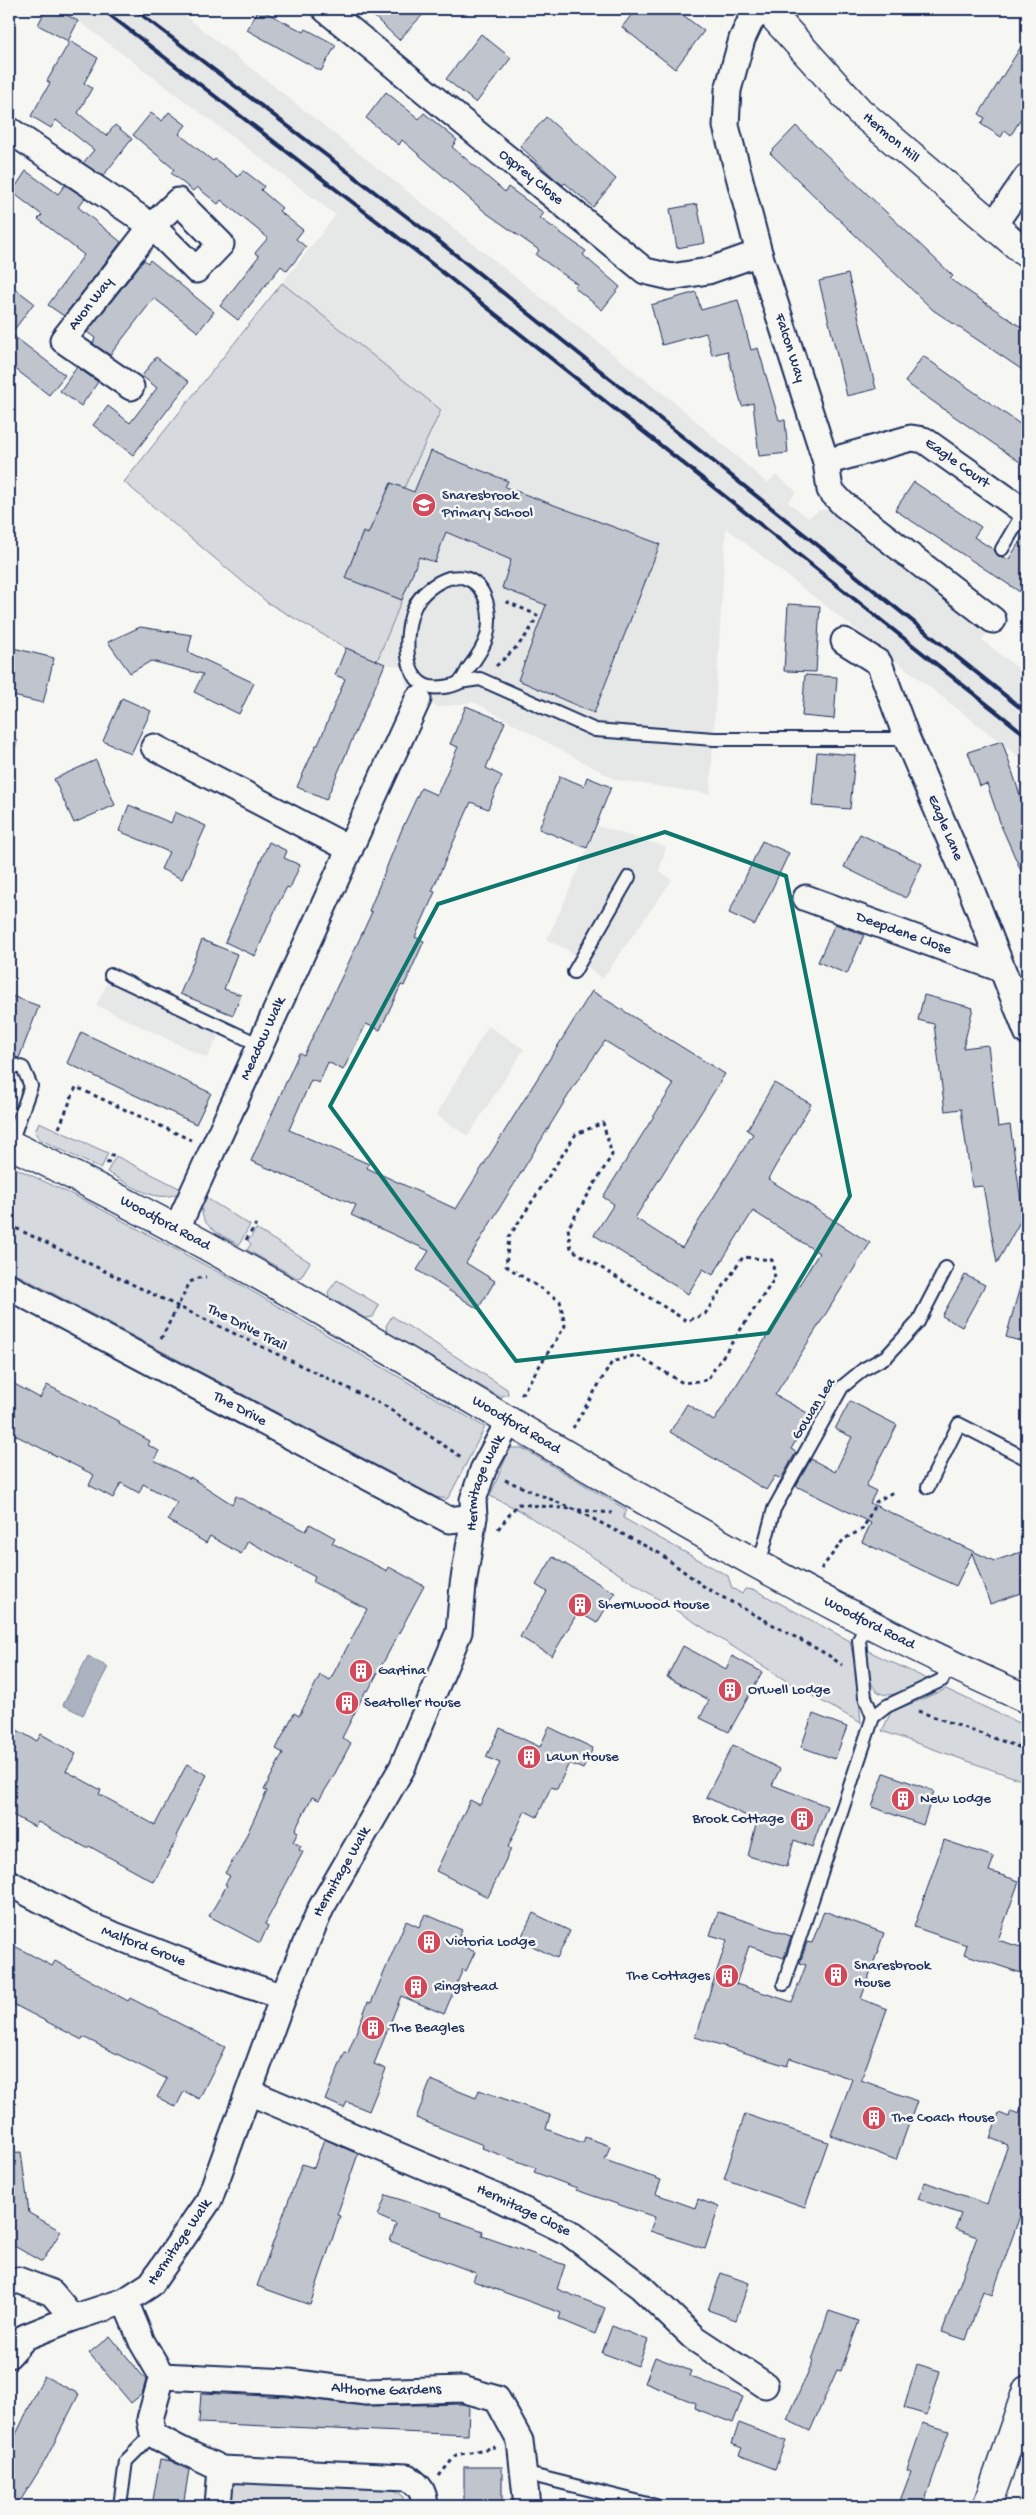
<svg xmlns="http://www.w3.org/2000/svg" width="1036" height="2515" font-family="'Gochi Hand',sans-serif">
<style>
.built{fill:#e6e7e7}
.green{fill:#d6d9dd;stroke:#78849e}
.water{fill:#abb2c0;stroke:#717e99}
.building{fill:#c0c4cd;stroke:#1b2f5e}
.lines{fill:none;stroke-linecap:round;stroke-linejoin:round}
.lane-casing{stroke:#1b2f5e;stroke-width:16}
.street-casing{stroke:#1b2f5e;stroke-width:29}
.secondary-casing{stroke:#1b2f5e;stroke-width:31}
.primary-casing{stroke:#1b2f5e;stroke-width:31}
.path{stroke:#1b2f5e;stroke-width:3;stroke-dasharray:4 4;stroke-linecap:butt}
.lane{stroke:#f6f6f2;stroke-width:12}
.street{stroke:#f6f6f2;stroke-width:25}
.secondary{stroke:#f6f6f2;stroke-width:28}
.primary{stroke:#f6f6f2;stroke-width:28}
.rail{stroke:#1b2f5e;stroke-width:4}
.marked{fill:none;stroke:#0f766e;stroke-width:4;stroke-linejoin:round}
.labels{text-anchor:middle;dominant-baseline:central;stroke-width:5;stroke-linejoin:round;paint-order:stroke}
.street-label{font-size:15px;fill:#1b2f5e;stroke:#f6f6f2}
.poi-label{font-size:15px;fill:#1b2f5e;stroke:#f6f6f2;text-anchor:start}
</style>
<rect width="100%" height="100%" fill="#f6f6f2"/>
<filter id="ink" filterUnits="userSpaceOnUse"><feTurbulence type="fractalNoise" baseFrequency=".02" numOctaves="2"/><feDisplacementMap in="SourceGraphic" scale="10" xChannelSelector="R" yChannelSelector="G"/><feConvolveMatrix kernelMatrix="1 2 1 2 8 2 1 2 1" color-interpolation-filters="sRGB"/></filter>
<g filter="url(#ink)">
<g class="built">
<path d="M63 9H176L675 403 767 483 776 475 797 492 788 502 808 518 818 511 838 507 992 626 982 640 1027 675V763L726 528 710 794 616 780 474 702 439 707 418 699 406 685 403 667 385 664 346 648 268 603 124 482 336 215Z"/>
<path d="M598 826 666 847 659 871 672 880 602 979 568 950 547 940Z"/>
<path d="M109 980 220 1033 207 1058 96 1005Z"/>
<path d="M488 1026 524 1049 468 1136 436 1115Z"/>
</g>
<g class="green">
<path d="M282 283 441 410 404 488 391 483 368 534 363 532 346 577 402 600 377 661 346 648 268 603 124 482Z"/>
<path d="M9 738 18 740 9 764Z"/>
<path d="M39 1122 108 1153 101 1169 39 1139 35 1132Z"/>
<path d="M116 1156 183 1190C159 1208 130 1184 107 1172Z"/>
<path d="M9 1165 86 1201 231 1279 485 1427 450 1495 447 1499 436 1497 9 1270Z"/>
<path d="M203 1196 250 1225 239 1245C216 1231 196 1227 203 1196Z"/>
<path d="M256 1229 310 1262 301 1277 297 1278 247 1250 251 1244 248 1241Z"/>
<path d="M337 1280 379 1305 373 1317 365 1318 329 1297 328 1292Z"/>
<path d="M392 1316 507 1389 508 1394 500 1397 387 1332 386 1326Z"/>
<path d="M510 1448H522L627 1510 623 1518 728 1576 732 1588 742 1594 745 1589 755 1590 850 1641 857 1676 861 1723 796 1687 519 1510 490 1496Z"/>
<path d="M864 1649 927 1679 926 1681C901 1691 876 1710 868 1672 866 1664 863 1656 864 1649Z"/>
<path d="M946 1689 1027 1727V1782L882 1731 891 1712Z"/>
<path d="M234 2483 386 2484 403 2496V2506H223L224 2500Z"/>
</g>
<g class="water">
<path d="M88 1656 108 1667 83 1715 63 1705Z"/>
<path d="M1027 2476V2506H1017Z"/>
</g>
<g class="building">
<path d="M46 9H55L78 21 68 41 38 25Z"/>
<path d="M259 9 304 32 306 29 336 45 321 71 247 30Z"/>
<path d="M366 9H428L399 40Z"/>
<path d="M636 9H675L704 31 675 69 622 27Z"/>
<path d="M481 34 511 58 476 103 446 79Z"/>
<path d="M1027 37V109L1011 135 1005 130 1001 137 981 124 985 118 979 114Z"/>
<path d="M70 41 98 58 84 83 92 88 78 113 106 136 115 125 132 139 103 176 83 163 94 150 56 120 51 128 31 116 50 83 47 81Z"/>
<path d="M386 92 419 119 424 113 457 140 452 147 505 192 508 187 544 213 540 218 586 251 583 255 620 287 602 310 574 287 577 284 536 255 539 250 485 212 402 140 399 145 366 118Z"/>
<path d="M169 112 186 125 179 134 213 161 215 159 238 177 243 170 264 186 261 190 282 208 279 211 303 230 296 239 306 247 287 271 281 266 238 320 220 306 259 256 255 253 268 238 221 200 218 204 197 187 193 191 171 173 174 169 133 135 151 113 162 121Z"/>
<path d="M546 117 616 179 593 207 565 183 563 185 555 179 520 146Z"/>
<path d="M796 126 953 276 950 279 1027 331V373L933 310 770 153Z"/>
<path d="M26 171 58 194 65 185 85 198 78 207 121 242 64 316 48 305 84 255 38 219 42 215 12 192Z"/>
<path d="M697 204 705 243 677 248 670 209Z"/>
<path d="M144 260 148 263 150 260 214 312 198 332 154 298 110 355 93 344 95 338 87 332Z"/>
<path d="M848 274 876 389 847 396 819 281Z"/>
<path d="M17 290 34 303 11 334 65 375 49 395 9 364V302Z"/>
<path d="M696 292 701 310 738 300 751 350 758 348 779 420H785L788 453 759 456 753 403 742 406 727 351 712 355 706 333 662 345 651 305Z"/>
<path d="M923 356 1027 429V467L905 382Z"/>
<path d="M156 357 189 382 133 455 93 425 108 406 130 423 157 388 142 376Z"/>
<path d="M77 367 98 382 81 406 60 391Z"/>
<path d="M431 451 508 481 505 487 660 544 594 713 518 680 546 605 502 588 511 560 446 532 435 562 419 557 402 600 345 578 363 532 368 534 391 483 414 492Z"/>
<path d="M914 482 981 527 974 537 994 550 998 556 1009 559 1027 530V580L1020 592 895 510Z"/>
<path d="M788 604 820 606 816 672 784 671Z"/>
<path d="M140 627 192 635 188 652 254 683 239 714 194 692 203 674 151 661 130 673 108 642Z"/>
<path d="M9 647 54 658 43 703 9 695Z"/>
<path d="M346 648 385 664 326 800 297 787 316 745H318L345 679 335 675Z"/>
<path d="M805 675 837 677 834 719 802 716Z"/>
<path d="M122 698 151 711 131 754 103 741Z"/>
<path d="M466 706 505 722 486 768 502 776 488 809 471 802 432 891 435 892 415 937 424 941 404 986 401 985 380 1030 366 1024 343 1070 328 1062 319 1083 311 1080 289 1130 369 1164 367 1168 456 1209 592 991 725 1074 635 1218 682 1248 753 1134 747 1130 774 1083 811 1104 768 1179 870 1243 775 1395 811 1415 791 1449 796 1452 781 1479 775 1476 766 1490 670 1432 687 1404 714 1421 819 1253 753 1211 713 1275 703 1269 688 1294 594 1235 614 1204 603 1197 674 1084 605 1041 574 1086 466 1263 495 1281 478 1309 417 1270 429 1251 351 1215 356 1205 251 1161 299 1053 304 1055 347 966 372 912 369 911 402 829 421 788 437 795 458 747 450 744Z"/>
<path d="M1002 741 1027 816V884L1002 828 987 784 980 786 968 752Z"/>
<path d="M817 752 855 755 850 809 812 806Z"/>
<path d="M96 760 115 805 74 823 54 779Z"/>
<path d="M560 776 584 786 587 777 611 787 587 848 539 829Z"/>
<path d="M129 805 171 823 175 812 206 826 182 879 161 869 169 852 119 831Z"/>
<path d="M860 834 922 864 906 898 844 867Z"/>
<path d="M762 841 789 853 755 925 729 913Z"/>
<path d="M269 842 287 851 284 858 300 865 290 888 287 887 276 908 255 956 225 942Z"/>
<path d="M835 924 864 935 847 974 818 962Z"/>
<path d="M202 940 237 954 224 989 241 995 233 1015 180 994Z"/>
<path d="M9 995 39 1006 19 1058 9 1055Z"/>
<path d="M924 995 973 1008 963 1048 988 1045 998 1127 1010 1125 1021 1201 1027 1200V1209L997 1263 983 1186 972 1187 961 1109 945 1111 934 1024 918 1020Z"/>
<path d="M81 1032 211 1093 196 1124 67 1063Z"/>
<path d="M965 1275 985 1285 962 1327 942 1316Z"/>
<path d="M1021 1283 1027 1284V1343L1006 1337Z"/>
<path d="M9 1381 40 1398 47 1385 120 1422 119 1424 150 1441 148 1445 159 1451 154 1460 190 1479V1477L232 1504 236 1496 306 1531 310 1524 335 1538 332 1543 387 1571 389 1567 424 1586 368 1691 366 1690 342 1738 351 1743 332 1779 319 1800 312 1797 295 1830 298 1832 293 1842 301 1846 299 1850 303 1852 265 1924 268 1926 260 1943 209 1916 227 1885 225 1884 230 1876 225 1873 240 1849 267 1791 264 1790 283 1753 276 1749 294 1713 299 1716 320 1675 330 1680 367 1609 313 1582 315 1577 248 1541 241 1554 210 1536 206 1543 168 1520 177 1502 143 1484 139 1493 121 1483 113 1498 89 1485 94 1475 9 1432Z"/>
<path d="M850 1401 897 1425 866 1486 876 1491 870 1503 994 1561 1027 1550V1591L990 1604 972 1553 956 1586 862 1542 871 1523 796 1486 811 1459 835 1472 852 1437 835 1429Z"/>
<path d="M553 1557 615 1593 597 1623 578 1612 552 1656 520 1637 547 1592 536 1585Z"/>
<path d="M683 1646 726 1669 732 1656 762 1672 729 1732 700 1718 709 1700 667 1677Z"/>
<path d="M813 1714 847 1727 835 1759 801 1747Z"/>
<path d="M549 1727 593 1748 583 1769 569 1763 557 1789 551 1787 537 1817 525 1811 508 1847 511 1849 488 1897 436 1871 470 1800 480 1805 500 1763 486 1757 500 1728 540 1747Z"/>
<path d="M17 1730 37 1741 41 1734 76 1754 66 1771 101 1790 99 1794 155 1825 187 1764 207 1775 176 1836 178 1837 154 1882 89 1846 87 1848 38 1822 35 1827 9 1813V1744Z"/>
<path d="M733 1745 780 1769 772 1785 827 1806 812 1847 794 1840 787 1867 748 1856 757 1821 706 1797Z"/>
<path d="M884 1773 934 1791 923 1825 872 1807Z"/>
<path d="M944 1840 994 1857 989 1871 1019 1881 998 1940 1027 1949V1975L964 1954 967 1945 914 1927Z"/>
<path d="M824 1911 884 1933 861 1999 887 2009 861 2080 917 2101 896 2160 831 2135 852 2079 790 2058 787 2066 695 2037 727 1940 710 1935 718 1912 791 1936 784 1958 749 1946 736 1984 792 2002 806 1965 800 1963 807 1942 812 1943Z"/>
<path d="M533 1913 570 1931 557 1958 520 1940Z"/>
<path d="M425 1914 462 1930 456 1943 475 1952 466 1971 463 1969 444 2014 401 1996 374 2064 386 2069 369 2111 347 2102 344 2108 325 2100 345 2052 348 2053 368 2002 371 2003 406 1921 419 1927Z"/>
<path d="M9 1943 52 1966 55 1961 128 2001 130 1998 225 2047 199 2099 184 2091 176 2107 157 2097 167 2079 83 2037 82 2040 9 2002Z"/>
<path d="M431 2080 476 2098 479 2090 550 2115 546 2129 583 2143 585 2137 610 2146 605 2160 661 2180 656 2194 695 2208 698 2199 719 2207 705 2249 650 2231 655 2217 576 2190 577 2188 534 2172 536 2168 482 2148 483 2145 416 2118Z"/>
<path d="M1024 2099H1027V2196L992 2295 983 2291 966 2340 942 2332 977 2237 955 2229 961 2214 918 2199 925 2182 987 2204 1008 2145 990 2138 999 2113 1009 2117 1011 2111 1019 2114Z"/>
<path d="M745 2114 828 2142 805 2207 724 2179Z"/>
<path d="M324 2139 358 2154 337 2215 340 2216 310 2305 257 2286 302 2164 314 2168Z"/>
<path d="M21 2152 29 2213 61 2231 42 2262 9 2243V2153Z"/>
<path d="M386 2195 442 2213 441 2216 483 2231 482 2236 565 2265 557 2289 605 2308 595 2334 559 2319 561 2313 473 2281 476 2273 390 2241 396 2224 378 2216Z"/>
<path d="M721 2273 749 2283 736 2320 708 2310Z"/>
<path d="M829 2311 859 2321 841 2371 837 2370 810 2431 787 2420 813 2361 812 2360Z"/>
<path d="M612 2326 648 2340 638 2366 602 2353Z"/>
<path d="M110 2336 146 2380 142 2394 131 2403 89 2353Z"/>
<path d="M655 2357 691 2371 689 2376 743 2397 733 2423 694 2408 695 2403 645 2383Z"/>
<path d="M917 2364 940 2371 927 2415 904 2408Z"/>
<path d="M44 2376 79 2394 45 2461 17 2506H9V2449Z"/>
<path d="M201 2393 290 2397 366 2406 463 2404 469 2406 468 2435 199 2423Z"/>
<path d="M739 2423 786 2441 775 2469 739 2455 742 2448 732 2444Z"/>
<path d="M923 2423 949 2431 923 2506H898L911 2472 907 2470Z"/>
<path d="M160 2459 171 2461 189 2470 183 2506H152Z"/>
<rect x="464" y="2467" width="38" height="39"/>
</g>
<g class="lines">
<g class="lane-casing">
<g id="lane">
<path d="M1002 549 1026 508"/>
<path d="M449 578C454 578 461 576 465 578 488 585 492 616 487 636 484 647 475 660 468 669 466 673 463 679 460 682 453 687 438 688 430 687 400 680 405 626 415 606 421 593 436 582 449 578Z"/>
<path d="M459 682 480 679 595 730 714 739H907"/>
<path d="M574 972 629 877"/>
<path d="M111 975 262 1046"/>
<path d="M9 1063 23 1068 31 1086 10 1145"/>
<path d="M928 1487 959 1424 1027 1459"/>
<path d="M759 1565 774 1509 842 1387 864 1369 887 1356 918 1322 946 1268"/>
<path d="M867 1624 859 1640 865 1697 873 1717"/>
<path d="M784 1984 873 1717 887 1706 942 1680 950 1664"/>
<path d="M523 2473 656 2506"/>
<path d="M120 2506 126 2461 153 2434"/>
</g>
</g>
<g class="street-casing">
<g id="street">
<path id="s1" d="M325 9 645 271 671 277 708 271 759 253"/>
<path id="s2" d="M764 9 751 20 742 39 728 90 726 126 759 253 826 462 830 490 843 504 993 620"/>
<path d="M9 130 152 226 63 340 131 387"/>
<path d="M178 201 221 244 196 270 152 226Z"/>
<path d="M993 226 1027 177"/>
<path id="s3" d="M826 462 911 438 924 440 1024 511"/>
<path id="s4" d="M844 641 879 663 907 739 969 884 1027 1032"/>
<path d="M154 747 350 849"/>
<path id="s5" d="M806 898 1001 969"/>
<path id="s6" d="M177 1228 418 699"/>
<path id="s7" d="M9 1287 449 1520 474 1517"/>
<path id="s8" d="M9 1883 88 1925 198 1968 283 1997"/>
<path id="s9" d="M249 2092 494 2196 568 2232 641 2287 694 2338 765 2385"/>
<path d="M9 2283 18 2280 52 2293 73 2318"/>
<path d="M125 2301 142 2342 162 2376 150 2419 153 2434C175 2449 198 2457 221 2469"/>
<path id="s10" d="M9 2355 25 2337 73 2318 125 2301 151 2284 209 2200 283 1997 321 1908 402 1768 459 1632 463 1585 474 1517 473 1500 483 1470 509 1421"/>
<path id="s11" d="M162 2376 289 2382 366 2392 462 2389 497 2399 520 2441 527 2506"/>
<path d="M218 2506 221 2469 407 2477C420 2486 424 2491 425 2506"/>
</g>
</g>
<g class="secondary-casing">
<path id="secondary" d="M987 2506 1027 2390"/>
</g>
<g class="primary-casing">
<g id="primary">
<path id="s12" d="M767 9 859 111 1027 254"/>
<path id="s13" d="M9 1144C358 1310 673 1543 1027 1699"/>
</g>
</g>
<g class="path">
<path d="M496 666C513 651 529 637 537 615L505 601"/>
<path d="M59 1128 76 1087 191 1140"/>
<path d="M107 1164 114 1152"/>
<path d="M9 1225 385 1406 461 1457"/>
<path d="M246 1240 256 1224"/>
<path d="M161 1339 190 1282 201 1277H206"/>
<path d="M521 1395 565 1326 560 1301 506 1266 509 1237 576 1134 603 1123 612 1155 568 1228 571 1249 687 1321 705 1314 743 1257 772 1260 775 1278 707 1380 683 1383 636 1355 612 1362 573 1428"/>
<path d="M505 1480 576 1510 659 1553 706 1588 828 1655 842 1665"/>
<path d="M578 1510 612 1513"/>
<path d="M498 1529 518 1504 572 1509"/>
<path d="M821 1569 844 1539 863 1529 876 1502 893 1492"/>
<path d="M918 1711 1027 1750"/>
<path d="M439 2476 456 2455 495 2447"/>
</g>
<use href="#lane" class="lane"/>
<use href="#street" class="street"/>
<use href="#secondary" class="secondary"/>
<use href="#primary" class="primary"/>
<g class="rail">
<path d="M102 9 417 252 1027 736"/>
<path d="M134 9 431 235 1027 713"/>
</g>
</g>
</g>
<path class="marked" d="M665 832 786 876 850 1196 768 1333 516 1361 330 1106 438 904Z"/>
<defs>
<g id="school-disc" transform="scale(1.25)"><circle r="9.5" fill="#d1495b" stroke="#f6f6f2"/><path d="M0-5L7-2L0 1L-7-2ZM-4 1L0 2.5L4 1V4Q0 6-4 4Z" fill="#fff"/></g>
<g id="building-disc" transform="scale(1.25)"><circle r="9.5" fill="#d1495b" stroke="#f6f6f2"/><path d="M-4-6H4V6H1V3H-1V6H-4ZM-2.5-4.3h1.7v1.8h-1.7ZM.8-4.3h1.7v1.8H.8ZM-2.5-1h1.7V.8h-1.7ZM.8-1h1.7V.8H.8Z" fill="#fff"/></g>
</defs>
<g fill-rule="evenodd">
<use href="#school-disc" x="424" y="505"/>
<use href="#building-disc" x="580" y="1605"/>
<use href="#building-disc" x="361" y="1671"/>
<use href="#building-disc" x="730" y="1690"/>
<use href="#building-disc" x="347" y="1703"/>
<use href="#building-disc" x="529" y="1757"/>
<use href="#building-disc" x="903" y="1799"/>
<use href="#building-disc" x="802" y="1819"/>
<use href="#building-disc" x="429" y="1942"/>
<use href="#building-disc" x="836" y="1975"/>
<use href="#building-disc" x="727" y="1976"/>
<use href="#building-disc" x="416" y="1987"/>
<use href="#building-disc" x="373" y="2028"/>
<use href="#building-disc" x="874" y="2118"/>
</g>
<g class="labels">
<g class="street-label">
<text stroke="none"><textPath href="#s12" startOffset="179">Hermon Hill</textPath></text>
<text stroke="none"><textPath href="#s1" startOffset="266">Osprey Close</textPath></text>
<text transform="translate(91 304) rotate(-52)">Avon Way</text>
<text stroke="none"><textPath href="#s2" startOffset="358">Falcon Way</textPath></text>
<text stroke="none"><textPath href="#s3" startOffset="142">Eagle Court</textPath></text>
<text stroke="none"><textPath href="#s4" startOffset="219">Eagle Lane</textPath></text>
<text stroke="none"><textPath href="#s5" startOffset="104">Deepdene Close</textPath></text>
<text stroke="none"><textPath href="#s6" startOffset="208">Meadow Walk</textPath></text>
<text stroke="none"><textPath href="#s13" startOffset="175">Woodford Road</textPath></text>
<text transform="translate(247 1328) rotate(27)">The Drive Trail</text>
<text transform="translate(814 1409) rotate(-58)">Gowan Lea</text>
<text stroke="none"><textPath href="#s7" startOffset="261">The Drive</textPath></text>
<text stroke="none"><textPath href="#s13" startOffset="580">Woodford Road</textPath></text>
<text stroke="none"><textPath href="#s10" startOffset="1038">Hermitage Walk</textPath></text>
<text stroke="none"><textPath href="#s13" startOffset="985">Woodford Road</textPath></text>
<text stroke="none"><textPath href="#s10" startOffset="618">Hermitage Walk</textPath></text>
<text stroke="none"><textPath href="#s8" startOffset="149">Malford Grove</textPath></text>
<text stroke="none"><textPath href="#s9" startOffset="299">Hermitage Close</textPath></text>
<text stroke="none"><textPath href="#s10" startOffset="212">Hermitage Walk</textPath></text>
<text stroke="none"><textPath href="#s11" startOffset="225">Althorne Gardens</textPath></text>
</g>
<g class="poi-label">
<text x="442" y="496">Snaresbrook<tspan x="442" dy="17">Primary School</tspan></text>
<text x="598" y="1605">Shernwood House</text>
<text x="378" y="1671">Gartina</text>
<text x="748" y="1690">Orwell Lodge</text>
<text x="364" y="1703">Seatoller House</text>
<text x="546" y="1757">Lawn House</text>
<text x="920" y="1799">New Lodge</text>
<text x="784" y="1819" text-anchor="end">Brook Cottage</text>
<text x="446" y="1942">Victoria Lodge</text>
<text x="854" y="1966">Snaresbrook<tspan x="854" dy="17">House</tspan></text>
<text x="710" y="1976" text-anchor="end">The Cottages</text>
<text x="434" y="1987">Ringstead</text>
<text x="390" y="2028">The Beagles</text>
<text x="892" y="2118">The Coach House</text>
</g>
</g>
<rect width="1036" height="2515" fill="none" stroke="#f6f6f2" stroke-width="30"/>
<rect x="15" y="15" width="1006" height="2485" fill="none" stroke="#1b2f5e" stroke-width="2" filter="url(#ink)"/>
</svg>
